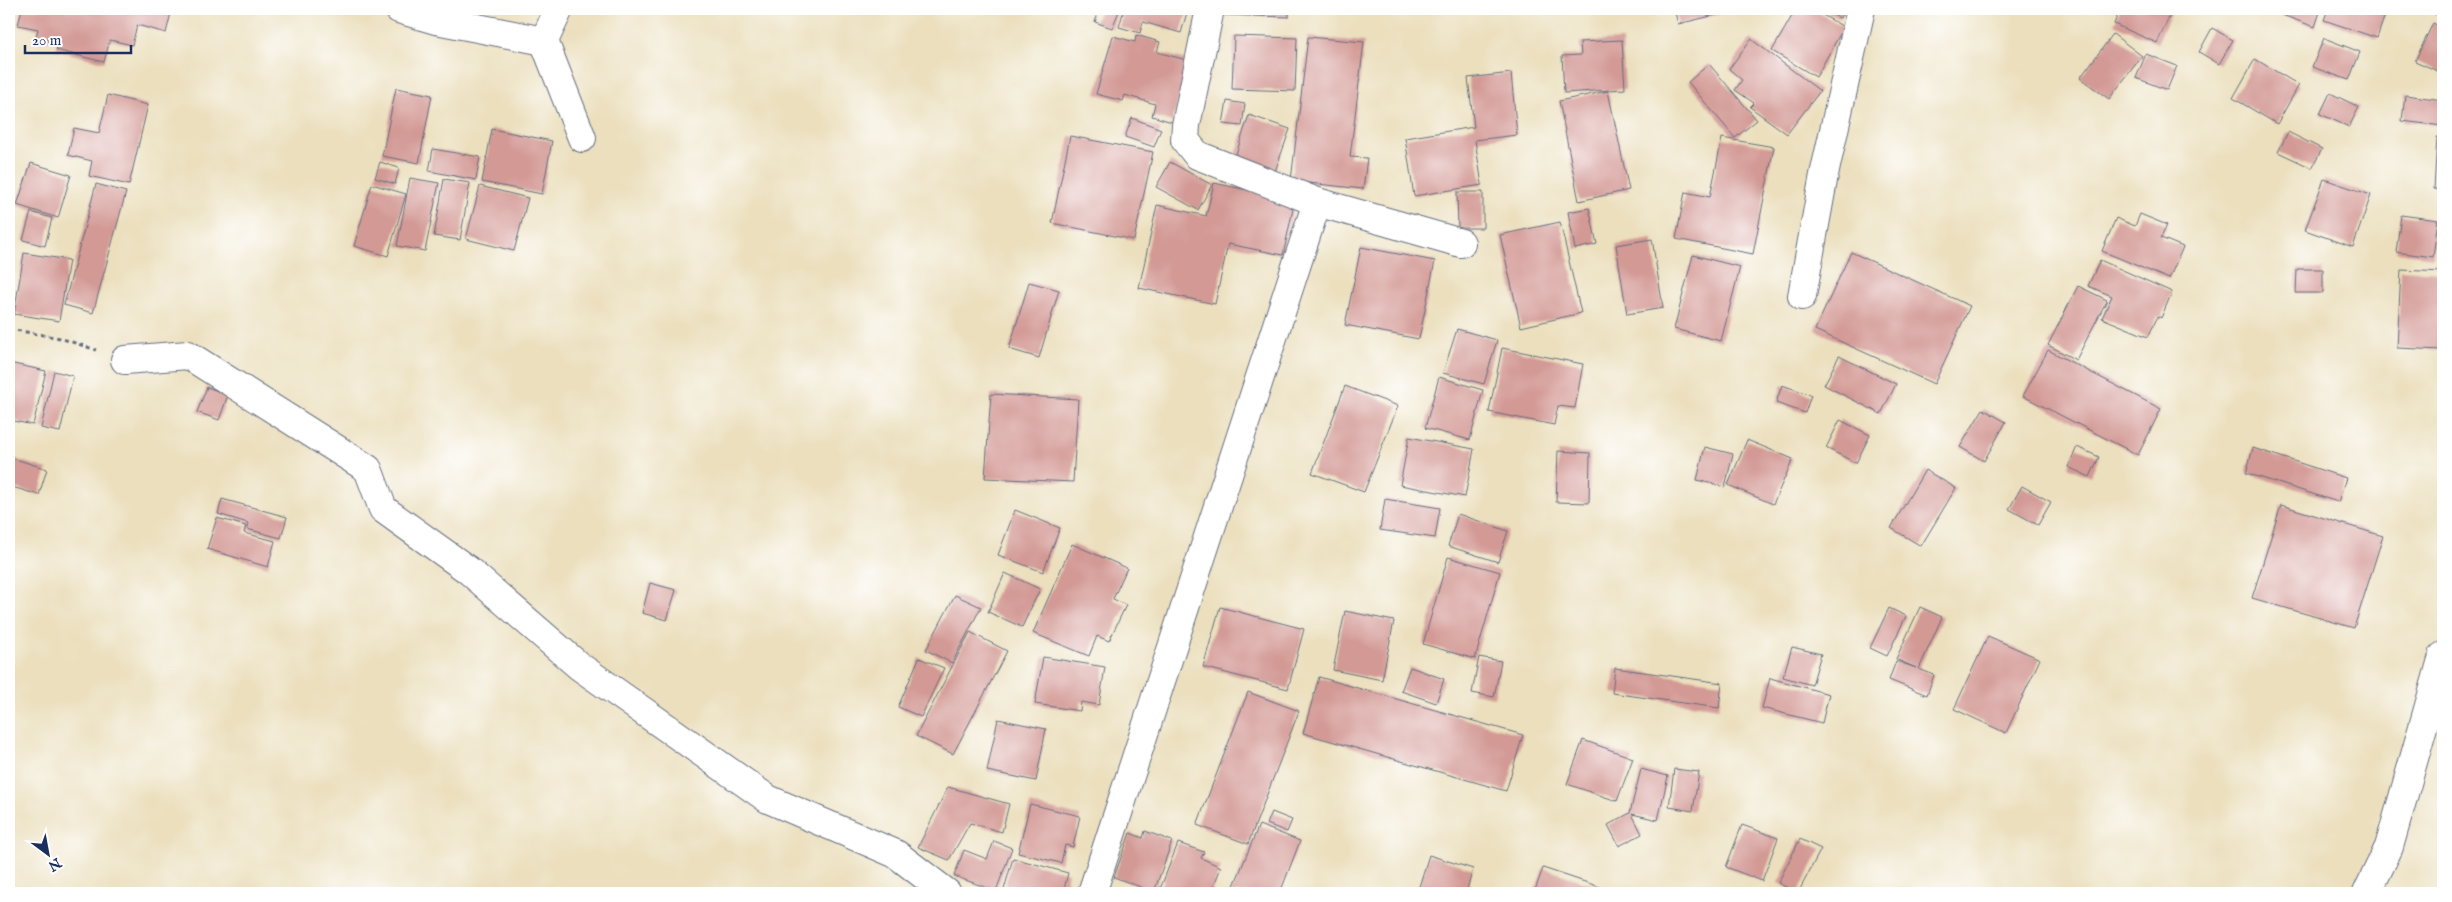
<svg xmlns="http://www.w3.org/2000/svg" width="2452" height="902" font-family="'IM FELL English',serif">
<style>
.building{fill:#d39994}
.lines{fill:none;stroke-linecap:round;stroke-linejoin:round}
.minor-casing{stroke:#646d7f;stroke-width:30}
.path{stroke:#646d7f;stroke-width:3;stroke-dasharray:4 4;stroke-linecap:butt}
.minor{stroke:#fff;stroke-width:28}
</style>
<rect width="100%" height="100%" fill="#fff"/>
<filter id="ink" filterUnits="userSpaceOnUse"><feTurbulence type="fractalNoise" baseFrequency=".02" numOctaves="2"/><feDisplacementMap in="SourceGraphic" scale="10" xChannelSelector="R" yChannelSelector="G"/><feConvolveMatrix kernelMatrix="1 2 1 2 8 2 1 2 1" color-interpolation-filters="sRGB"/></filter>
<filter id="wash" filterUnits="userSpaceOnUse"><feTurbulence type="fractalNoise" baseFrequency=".0096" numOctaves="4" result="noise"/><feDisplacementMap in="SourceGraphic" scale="20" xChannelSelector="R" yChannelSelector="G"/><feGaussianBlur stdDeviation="1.12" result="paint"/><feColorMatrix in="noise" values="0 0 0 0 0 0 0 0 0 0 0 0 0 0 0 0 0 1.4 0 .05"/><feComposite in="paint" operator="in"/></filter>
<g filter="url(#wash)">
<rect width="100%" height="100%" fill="#ebdfbd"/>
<g id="blocks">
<g class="building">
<path d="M22 9H172L166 33 137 25 132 45 110 40 104 62 56 50 58 42 36 37 38 29 18 25Z"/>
<path d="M1100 9H1120L1112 28 1095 22Z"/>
<path d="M1124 9H1188L1181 33 1143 22 1140 33 1119 27Z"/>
<path d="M1221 9H1289V17L1221 15Z"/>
<path d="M1674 9H1719L1720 14 1678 24Z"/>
<path d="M1796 9H1812L1844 27 1816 77 1772 51Z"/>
<path d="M1820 9H1844L1840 18Z"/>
<path d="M2120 9H2173L2157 43 2114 24Z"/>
<path d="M2271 9H2321L2315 27 2271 11Z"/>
<path d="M2328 9H2387L2377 38 2324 20Z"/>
<path d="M2425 9H2443V18Z"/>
<path d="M2433 23 2443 28 2442 73 2415 61Z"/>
<path d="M2212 28 2233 40 2219 64 2199 52Z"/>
<path d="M2113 34 2142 56 2109 99 2080 78Z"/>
<path d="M1136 35 1160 42 1157 52 1190 61 1172 122 1152 116 1155 104 1125 95 1123 101 1096 94 1113 36 1135 42Z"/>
<path d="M1234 36 1297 38 1295 91 1232 89Z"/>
<path d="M1308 37 1364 42 1350 157 1367 158 1363 189 1291 181Z"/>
<path d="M2324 38 2360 52 2349 80 2312 67Z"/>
<path d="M1751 39 1820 91 1787 134 1750 107 1754 103 1735 90 1742 80 1729 69Z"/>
<path d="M1622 40 1625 89 1564 93 1562 56 1581 55 1580 42Z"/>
<path d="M2146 54 2177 66 2167 90 2136 78Z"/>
<path d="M2255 59 2299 85 2277 124 2233 98Z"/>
<path d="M1709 64 1757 120 1735 138 1688 82Z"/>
<path d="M1511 73 1517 135 1475 140 1482 185 1414 196 1405 138 1474 127 1468 78Z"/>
<path d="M396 88 432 95 419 163 382 156Z"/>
<path d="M1608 91 1629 190 1579 201 1559 101Z"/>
<path d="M2330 93 2359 107 2349 127 2320 114Z"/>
<path d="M108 95 148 105 129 185 89 176 92 161 68 155 74 128 99 133Z"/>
<path d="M2405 95 2443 100V126L2402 121Z"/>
<path d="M1227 101 1245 104 1242 126 1223 124Z"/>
<path d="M1249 115 1290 129 1273 177 1233 163Z"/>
<path d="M1132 118 1161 129 1154 147 1125 137Z"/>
<path d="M492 129 552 141 542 194 482 182Z"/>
<path d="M2288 132 2322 149 2312 168 2278 152Z"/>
<path d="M1070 136 1153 152 1134 240 1052 223Z"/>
<path d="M2437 137H2443V190L2434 189Z"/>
<path d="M1722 138 1774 147 1753 254 1676 239 1685 192 1710 197Z"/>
<path d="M433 149 480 157 476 180 429 171Z"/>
<path d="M380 162 399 168 395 184 375 178Z"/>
<path d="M1170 162 1212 185 1198 210 1156 187Z"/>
<path d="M31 163 71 175 58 218 17 205Z"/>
<path d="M410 178 439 183 425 251 397 246Z"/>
<path d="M444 179 470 183 460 240 434 236Z"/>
<path d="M2324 179 2371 195 2353 247 2305 230Z"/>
<path d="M1214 183 1295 200 1283 255 1228 244 1215 304 1139 288 1157 205 1206 216Z"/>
<path d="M96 184 126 192 93 313 64 305Z"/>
<path d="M372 184 406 194 388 256 354 246Z"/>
<path d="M480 186 528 198 514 251 466 239Z"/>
<path d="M1457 192H1483V228H1458Z"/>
<path d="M1589 208 1597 244 1575 249 1568 212Z"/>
<path d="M31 212 52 218 45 246 23 240Z"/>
<path d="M2140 214 2167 225 2161 238 2183 247 2169 279 2102 251 2116 218 2135 226Z"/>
<path d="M2401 215 2438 220 2433 257 2396 252Z"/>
<path d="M1560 222 1581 313 1521 327 1500 235Z"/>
<path d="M1652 239 1663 308 1627 314 1616 245Z"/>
<path d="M1361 247 1435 261 1419 339 1345 325Z"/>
<path d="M1851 252 1970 306 1934 384 1815 330Z"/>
<path d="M24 253 69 260 59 321 14 314Z"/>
<path d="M1693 255 1740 267 1721 341 1674 329Z"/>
<path d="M2100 260 2172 292 2161 318 2158 316 2148 337 2102 318 2112 296 2088 286Z"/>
<path d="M2297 269H2323V293H2296Z"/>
<path d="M2401 270 2443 272V350L2397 348Z"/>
<path d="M1029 282 1059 290 1039 358 1009 349Z"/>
<path d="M2078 286 2107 300 2076 360 2048 345Z"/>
<path d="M1457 329 1497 340 1484 384 1443 373Z"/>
<path d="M1502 348 1583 364 1575 408 1558 406 1554 425 1489 412Z"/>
<path d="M2048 350 2161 409 2138 455 2023 396Z"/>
<path d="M1839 356 1896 384 1881 414 1824 385Z"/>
<path d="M9 363 46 371 33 425 9 420Z"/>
<path d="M54 371 73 376 60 432 41 428Z"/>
<path d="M1439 377 1483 390 1470 440 1425 428Z"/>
<path d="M1782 385 1811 395 1805 413 1776 403Z"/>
<path d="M1345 386 1398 406 1364 492 1312 473Z"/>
<path d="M207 387 228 395 219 420 197 412Z"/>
<path d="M991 394 1078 399 1073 482 985 478Z"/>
<path d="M1983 409 2006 422 1984 461 1960 447Z"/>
<path d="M1840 420 1870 435 1856 463 1826 448Z"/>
<path d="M1409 437 1474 449 1465 497 1400 485Z"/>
<path d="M1747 440 1793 459 1773 504 1728 485Z"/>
<path d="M1705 447 1733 454 1725 487 1697 480Z"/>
<path d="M2077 447 2099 457 2090 477 2068 467Z"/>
<path d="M2253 448 2346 478 2338 502 2246 473Z"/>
<path d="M1558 451 1590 453 1589 503 1556 502Z"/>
<path d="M9 457 47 469 39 495 9 486Z"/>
<path d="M1925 470 1956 488 1921 546 1891 528Z"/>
<path d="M2022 486 2051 502 2038 525 2009 509Z"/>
<path d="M222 499 287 517 281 538 247 529 248 523 218 514Z"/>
<path d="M1385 499 1440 508 1435 538 1380 530Z"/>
<path d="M2281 505 2383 536 2354 628 2252 598Z"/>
<path d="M1015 510 1060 528 1043 572 998 555Z"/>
<path d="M1458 514 1508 531 1498 562 1448 546Z"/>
<path d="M217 518 246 526 244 533 275 541 268 567 207 549Z"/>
<path d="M1072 544 1127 568 1113 599 1126 605 1109 641 1097 636 1089 656 1033 633Z"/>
<path d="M1448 557 1500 572 1475 659 1423 644Z"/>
<path d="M1005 573 1040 589 1022 627 988 612Z"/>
<path d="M650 583 676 590 667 620 642 613Z"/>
<path d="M955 595 981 607 952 663 926 650Z"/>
<path d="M1220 607 1304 629 1288 689 1203 667Z"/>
<path d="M1920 607 1942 617 1919 669 1934 675 1927 695 1889 680 1896 661 1916 668 1896 659Z"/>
<path d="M1889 608 1906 616 1887 656 1870 648Z"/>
<path d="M1345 611 1394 621 1382 680 1333 670Z"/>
<path d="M970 632 1007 651 953 754 916 736Z"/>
<path d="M1988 636 2040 659 2006 733 1954 709Z"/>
<path d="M1792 647 1821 654 1812 685 1783 677Z"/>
<path d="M1043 657 1105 667 1099 705 1081 702 1080 711 1035 704Z"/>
<path d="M1479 657 1501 661 1494 697 1472 693Z"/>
<path d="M919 658 944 668 921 717 898 707Z"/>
<path d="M1410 667 1444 679 1436 703 1401 691Z"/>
<path d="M1615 668 1722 683 1719 708 1612 693Z"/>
<path d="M1319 677 1523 735 1506 791 1303 733Z"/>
<path d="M1770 678 1829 694 1822 723 1762 708Z"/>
<path d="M1248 692 1299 711 1248 844 1197 825Z"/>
<path d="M998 719 1046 729 1036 781 987 771Z"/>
<path d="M1583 740 1633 758 1617 801 1567 784Z"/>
<path d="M1641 769 1668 776 1658 820 1632 814 1642 834 1619 846 1608 825 1630 813Z"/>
<path d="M1674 769 1699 772 1693 811 1669 807Z"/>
<path d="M948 787 1009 804 1002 832 970 823 949 860 918 847Z"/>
<path d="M1030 804 1080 816 1073 847 1065 845 1061 863 1018 853Z"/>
<path d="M1272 812 1292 820 1287 832 1267 824Z"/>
<path d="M1259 825 1300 841 1280 893H1231Z"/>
<path d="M1742 825 1778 838 1762 881 1726 867Z"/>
<path d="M1145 831 1172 841 1154 892 1114 877 1130 833 1143 838Z"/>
<path d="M1800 839 1821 849 1798 893 1778 883Z"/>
<path d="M994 841 1012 848 996 891 954 876 964 850 987 859Z"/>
<path d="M1178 843 1204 852 1201 858 1221 867 1211 893 1159 892Z"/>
<path d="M1429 855 1473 869 1466 893H1417Z"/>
<path d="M1013 858 1068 873 1063 893H1003Z"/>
<path d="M1543 868 1603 888 1601 893H1534Z"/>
</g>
</g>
</g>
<g filter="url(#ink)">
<use href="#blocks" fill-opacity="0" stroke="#646d7f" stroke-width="1"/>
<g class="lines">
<g class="minor-casing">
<g id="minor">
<path d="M399 9 436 20 544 41"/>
<path d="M559 9 544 41 582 138"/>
<path d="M1210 9 1186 125 1185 140 1197 155 1317 202 1461 243"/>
<path d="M1802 296 1824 175 1861 9"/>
<path d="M125 360 188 355 368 469 383 509 468 570 579 666 768 799 896 854 947 893"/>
<path d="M1092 893 1317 202"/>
<path d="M2367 893 2389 847 2443 656"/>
</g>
</g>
<path class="path" d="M9 329 60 338 96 350"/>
<use href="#minor" class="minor"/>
</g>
</g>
<rect width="2452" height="902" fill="none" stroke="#fff" stroke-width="30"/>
<g transform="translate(48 854) rotate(148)" stroke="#ffffff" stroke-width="4" paint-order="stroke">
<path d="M0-4L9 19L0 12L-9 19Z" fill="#1b2f5e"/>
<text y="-8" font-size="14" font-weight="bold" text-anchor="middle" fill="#1b2f5e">N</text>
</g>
<path d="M25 45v8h106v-8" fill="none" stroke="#1b2f5e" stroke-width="2.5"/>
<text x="32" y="45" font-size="15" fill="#1b2f5e" stroke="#ffffff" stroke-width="4" paint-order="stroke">20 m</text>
</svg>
